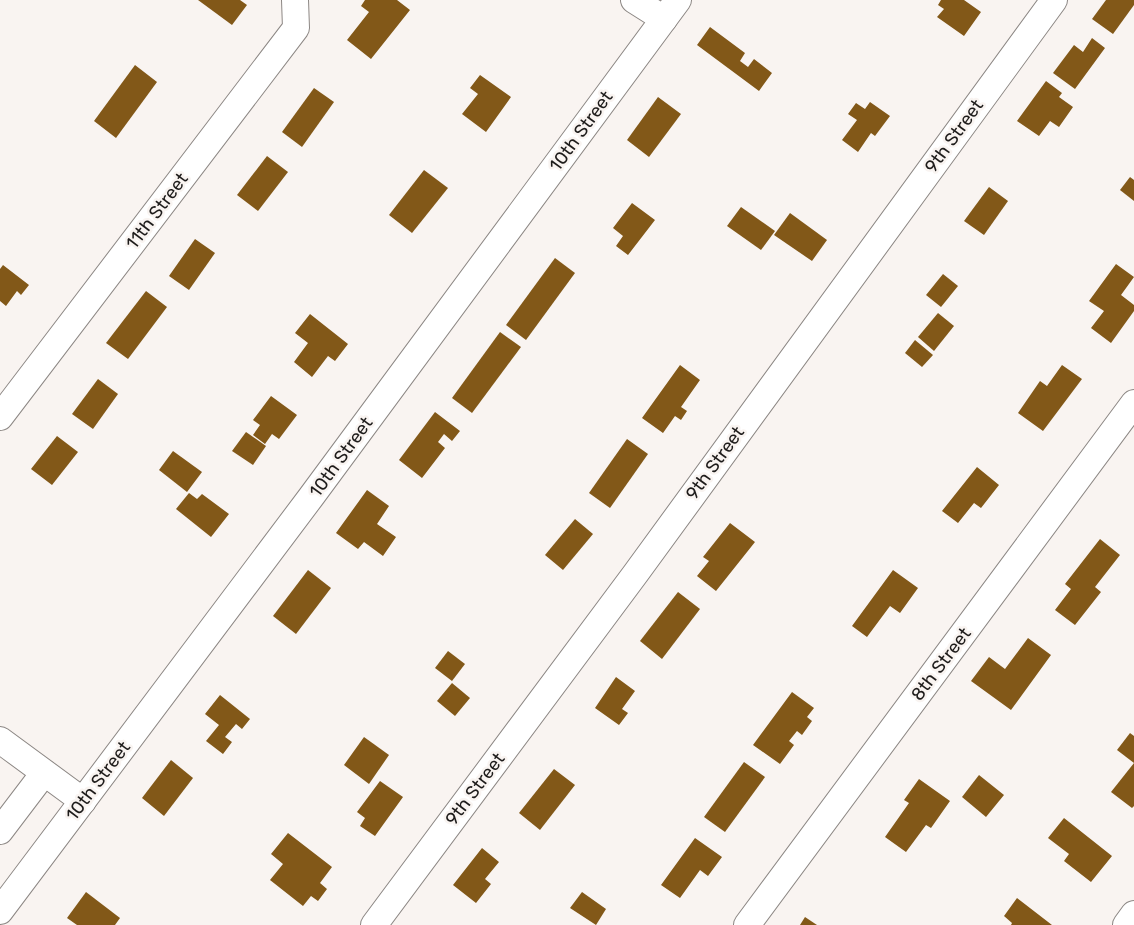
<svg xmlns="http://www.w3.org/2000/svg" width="1134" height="925" font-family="Rubik,sans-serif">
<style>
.building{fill:#825818}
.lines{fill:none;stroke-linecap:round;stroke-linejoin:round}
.minor-casing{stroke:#8c8784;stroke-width:28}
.minor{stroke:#fff;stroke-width:26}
.labels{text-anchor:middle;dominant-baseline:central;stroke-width:5;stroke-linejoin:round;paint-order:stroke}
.street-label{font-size:18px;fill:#1e1c1b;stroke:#f9f4f1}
</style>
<rect width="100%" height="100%" fill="#f9f4f1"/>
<g class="building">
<path d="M198 0H240L247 5 232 25Z"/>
<path d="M365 0H397L410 10 371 59 347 40 369 12 361 6Z"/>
<path d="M941 0H964L981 12 964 36 937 17 944 9 938 5Z"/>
<path d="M1106 0H1134V5L1113 34 1092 19Z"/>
<path d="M710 27 745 53 740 61 748 67 754 59 772 73 759 91 697 45Z"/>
<path d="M1092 38 1105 48 1075 89 1053 73 1074 45 1083 52Z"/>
<path d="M135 65 157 82 116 138 94 121Z"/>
<path d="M480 75 511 97 486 132 462 114 478 94 470 88Z"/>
<path d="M1046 81 1062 93 1059 97 1073 107 1059 127 1050 121 1039 136 1017 121Z"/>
<path d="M314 88 334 102 302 147 282 132Z"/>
<path d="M658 97 681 114 649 157 627 140Z"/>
<path d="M870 102 890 116 875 136 871 133 858 152 842 140 857 120 848 114 856 103 865 109Z"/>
<path d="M267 156 288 172 258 211 237 195Z"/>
<path d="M424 170 448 188 412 233 389 215Z"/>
<path d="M1130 177 1134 180V201L1120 190Z"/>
<path d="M989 187 1008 201 984 235 964 221Z"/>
<path d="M632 203 655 220 628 255 616 246 623 236 613 228Z"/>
<path d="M741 207 775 231 761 250 727 226Z"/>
<path d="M790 213 827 240 812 261 774 235Z"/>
<path d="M195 239 215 253 189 290 169 276Z"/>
<path d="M555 258 575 273 526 340 506 325Z"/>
<path d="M1116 264 1134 277 1121 295 1134 305V311L1111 343 1091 328 1104 311 1089 301Z"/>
<path d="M3 265 29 285 21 295 17 291 6 306 0 301V269Z"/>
<path d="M943 274 958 286 941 307 926 295Z"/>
<path d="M146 291 167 307 128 359 106 343Z"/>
<path d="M938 313 954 326 934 351 918 337Z"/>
<path d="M310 314 348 344 335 361 328 356 312 377 294 362 308 343 295 333Z"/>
<path d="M500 332 521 347 472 413 452 398Z"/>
<path d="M915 340 933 355 922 367 905 353Z"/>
<path d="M680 365 700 380 681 407 687 411 681 420 675 416 663 433 642 418Z"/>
<path d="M1062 365 1082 379 1043 431 1018 413 1040 381 1047 386Z"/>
<path d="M98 379 118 394 93 429 72 414Z"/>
<path d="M271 396 297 415 279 439 272 434 265 444 253 435 260 425 253 420Z"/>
<path d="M435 412 460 431 452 441 444 434 438 442 445 448 422 478 399 460Z"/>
<path d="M246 432 266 446 253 465 232 451Z"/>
<path d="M57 436 78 452 52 485 31 469Z"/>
<path d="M627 439 648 454 610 508 589 493Z"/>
<path d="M173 451 202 472 187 492 159 470Z"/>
<path d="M977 467 999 485 981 508 974 503 958 523 942 511Z"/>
<path d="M367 490 389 506 377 524 396 537 383 556 364 542 358 549 336 533Z"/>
<path d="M189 493 197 499 202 494 229 514 211 537 176 509Z"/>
<path d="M575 519 593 534 563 570 545 555Z"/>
<path d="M730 523 755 542 716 591 697 576 709 561 703 557Z"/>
<path d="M1100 539 1120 555 1095 587 1101 592 1075 625 1055 610 1071 589 1065 584Z"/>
<path d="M308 570 331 588 296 634 273 616Z"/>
<path d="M893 570 918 588 900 613 890 606 867 637 852 626Z"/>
<path d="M678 592 700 609 662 659 640 641Z"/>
<path d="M1028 638 1051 655 1011 710 971 681 989 657 1005 669Z"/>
<path d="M448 651 465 664 452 681 435 668Z"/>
<path d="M616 677 635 691 622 709 628 713 619 725 595 708Z"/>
<path d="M452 683 470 698 455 716 437 701Z"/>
<path d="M792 692 814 708 807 717 812 721 802 735 797 731 789 741 794 745 780 764 753 745Z"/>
<path d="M220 695 250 719 242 729 236 724 225 737 232 742 223 754 206 741 219 725 205 714Z"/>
<path d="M1130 733 1134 736V763L1117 750Z"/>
<path d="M364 737 389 755 369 784 344 765Z"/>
<path d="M171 760 193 778 164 816 142 798Z"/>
<path d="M744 762 765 777 725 832 704 817Z"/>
<path d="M1134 763V806L1132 808 1111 792Z"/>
<path d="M554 769 575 785 540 830 519 813Z"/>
<path d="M979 775 1004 795 986 817 962 797Z"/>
<path d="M919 779 950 801 931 828 926 825 906 852 885 837 909 803 904 800Z"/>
<path d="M380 781 403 797 375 836 360 826 365 818 357 812Z"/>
<path d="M1064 818 1112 856 1091 882 1064 861 1069 854 1048 838Z"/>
<path d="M288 833 332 867 320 883 327 889 318 901 311 896 303 906 270 880 283 864 271 854Z"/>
<path d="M695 838 722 857 708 876 700 870 680 898 661 885Z"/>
<path d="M482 848 499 862 485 879 491 884 476 903 453 885Z"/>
<path d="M86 892 120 918 115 925H77L67 918Z"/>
<path d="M582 892 606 909 596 925 570 908Z"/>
<path d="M1017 898 1052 925H1011L1012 923 1004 916Z"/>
<path d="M805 917 817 925H800Z"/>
</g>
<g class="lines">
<g class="minor-casing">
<g id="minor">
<path d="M634 0 664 19"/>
<path d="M0 417 296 28 295 0"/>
<path d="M0 740 83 801"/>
<path d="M0 831 44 773"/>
<path d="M0 911 311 497 678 0"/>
<path d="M374 925 636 573 1054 0"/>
<path d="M747 925 1134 403"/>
<path d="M1126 925 1134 914"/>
</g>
</g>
<use href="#minor" class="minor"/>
</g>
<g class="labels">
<g class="street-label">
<text transform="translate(581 131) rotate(-54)">10th Street</text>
<text transform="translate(954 136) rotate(-54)">9th Street</text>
<text transform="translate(157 211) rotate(-53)">11th Street</text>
<text transform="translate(341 457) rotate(-54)">10th Street</text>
<text transform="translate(715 463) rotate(-54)">9th Street</text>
<text transform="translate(941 664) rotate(-53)">8th Street</text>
<text transform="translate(98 781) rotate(-53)">10th Street</text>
<text transform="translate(475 789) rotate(-53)">9th Street</text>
</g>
</g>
</svg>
